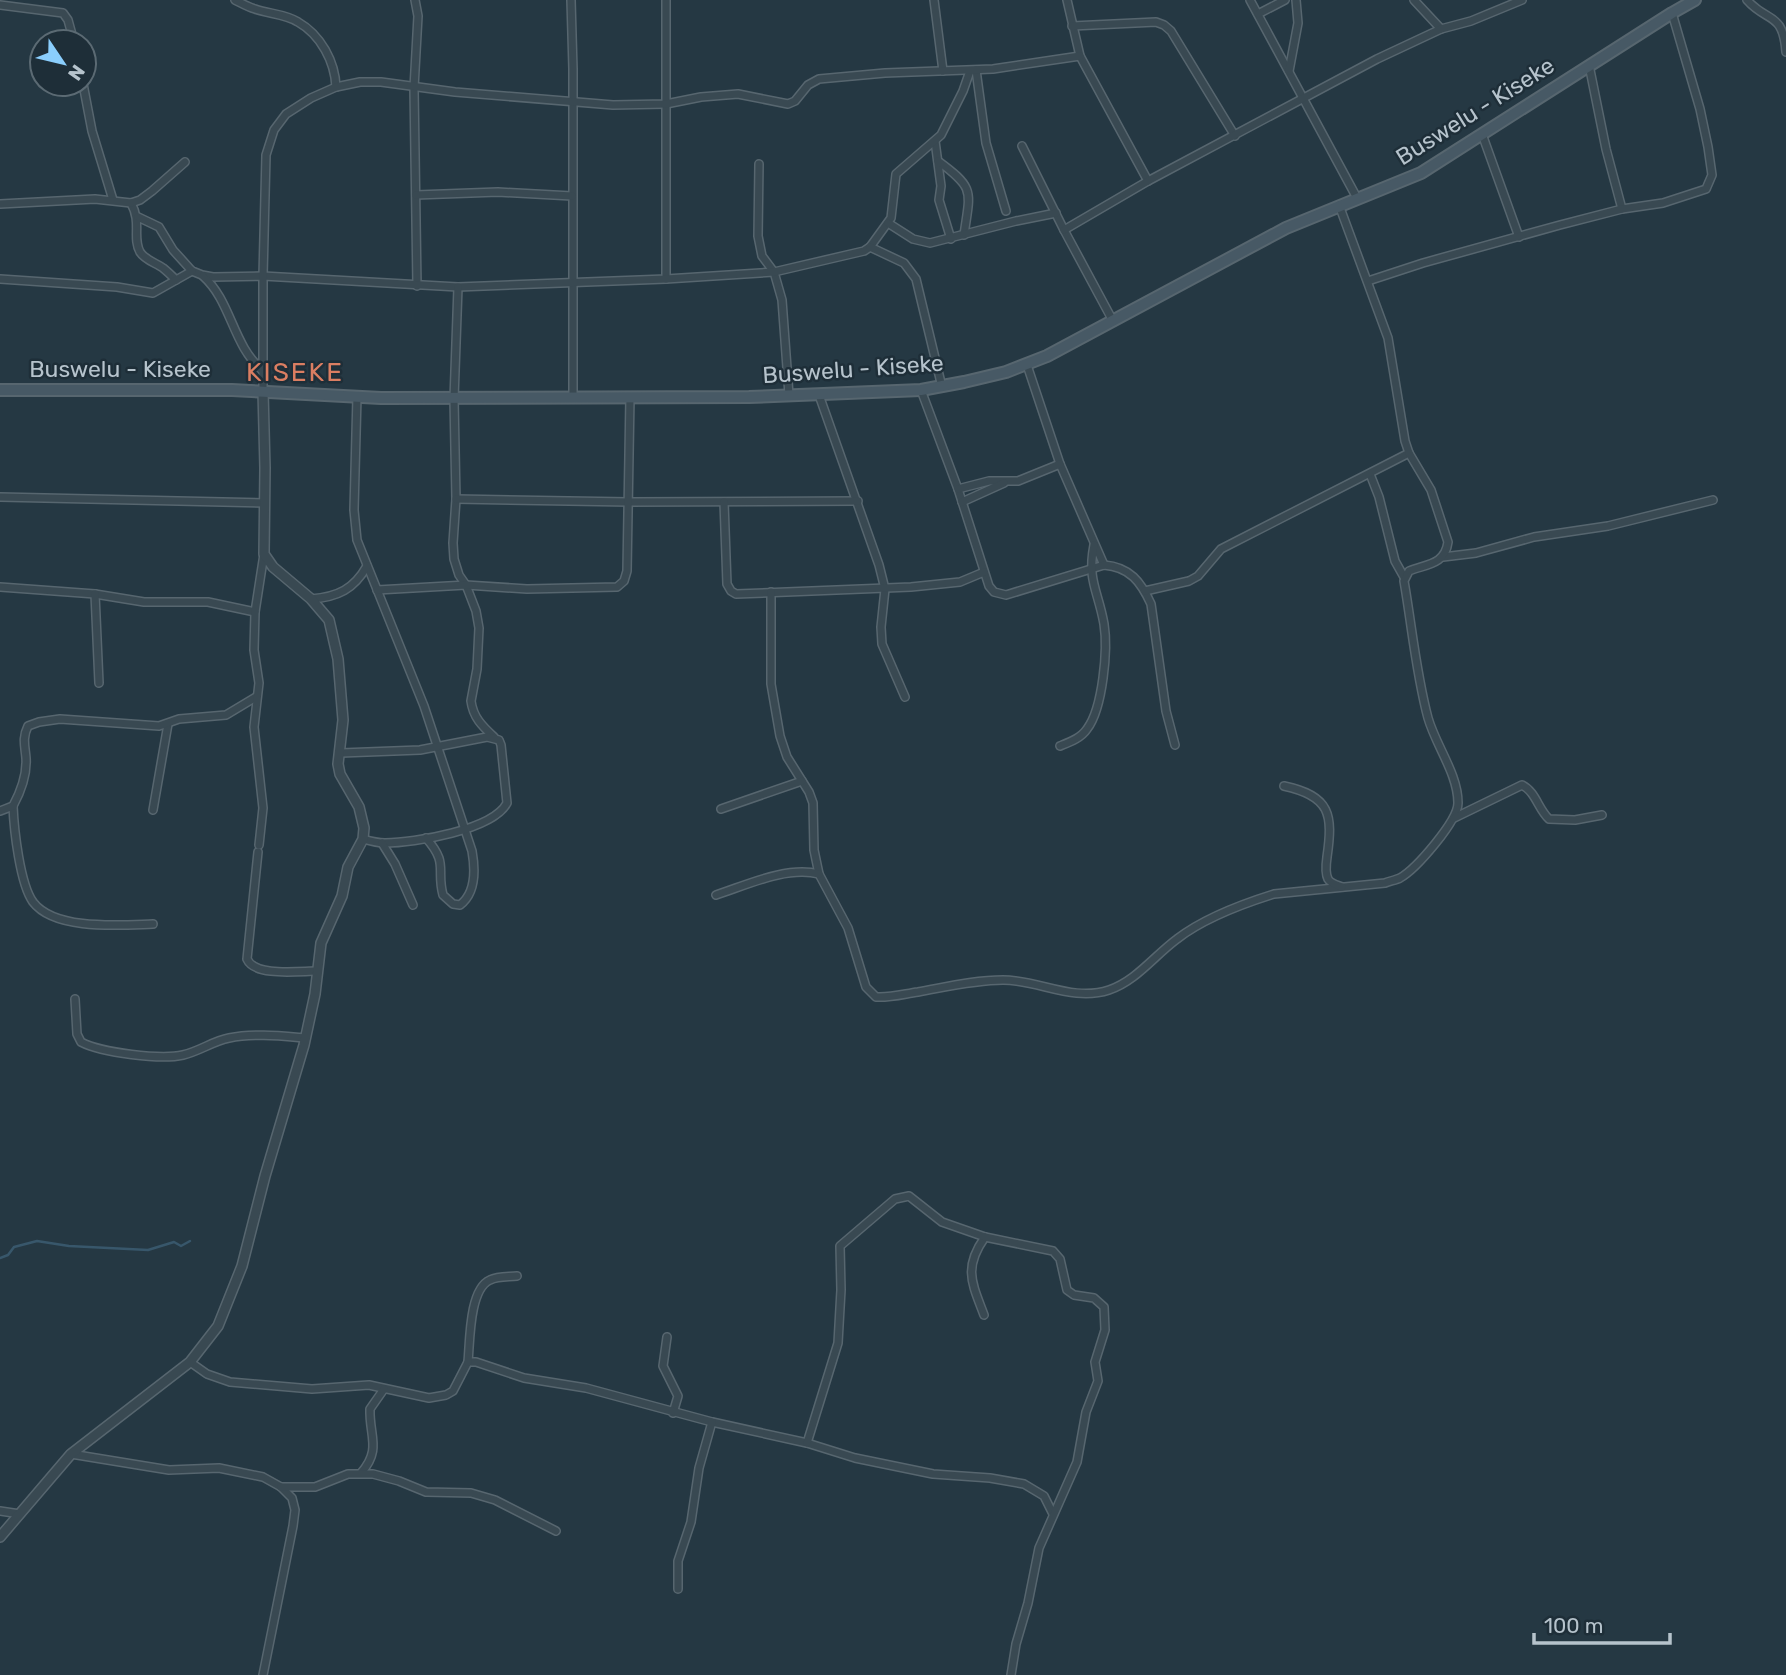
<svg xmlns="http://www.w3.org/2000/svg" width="1786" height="1675" viewBox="0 0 1786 1675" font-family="Rubik,sans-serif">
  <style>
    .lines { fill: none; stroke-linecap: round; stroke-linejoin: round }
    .stream { stroke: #38576b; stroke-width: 2.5 }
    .minor-casing { stroke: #57666f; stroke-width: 10 }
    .tertiary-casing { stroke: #57666f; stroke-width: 12 }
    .secondary-casing { stroke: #57666f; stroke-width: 14 }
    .minor { stroke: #394952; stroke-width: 7 }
    .tertiary { stroke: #394952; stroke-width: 9 }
    .secondary { stroke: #475965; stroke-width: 10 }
    .labels { text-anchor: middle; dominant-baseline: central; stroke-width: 5; stroke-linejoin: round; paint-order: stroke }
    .street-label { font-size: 23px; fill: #b6c3cc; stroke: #1e2e38 }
    .quarter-label { font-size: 26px; letter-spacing: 2px; fill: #db7e62; stroke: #1e2e38 }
  </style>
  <rect width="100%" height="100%" fill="#253843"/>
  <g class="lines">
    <path class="stream" d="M 0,1258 L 8,1255 L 14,1247 L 37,1241 L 69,1246 L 148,1250 L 174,1242 L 181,1246 L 190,1241"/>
    <g class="minor-casing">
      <g id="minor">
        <path d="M 235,0 C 241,3 248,7 255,9 C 269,14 286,14 298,22 C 321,35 335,62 336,87"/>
        <path d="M 415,0 L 418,16 L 414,88 L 417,286"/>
        <path d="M 571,0 L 573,69 L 573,397"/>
        <path d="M 666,0 L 666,279"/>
        <path d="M 934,0 L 943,71"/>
        <path d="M 1067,0 L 1080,56 L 1148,181"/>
        <path d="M 1250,0 L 1357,198"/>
        <path d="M 1414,0 L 1441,29"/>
        <path d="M 1747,0 C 1767,23 1783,11 1786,52"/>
        <path d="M 0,5 L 63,13 L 68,20 L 74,42"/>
        <path d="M 1258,14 L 1285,0"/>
        <path d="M 1072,26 L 1156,22 L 1164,25 L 1171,31 L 1235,136"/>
        <path d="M 1589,65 L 1606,149 L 1622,209"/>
        <path d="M 976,70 L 986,143 L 1006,211"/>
        <path d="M 1289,71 L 1298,23 L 1296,0"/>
        <path d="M 83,84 L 92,131 L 113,200"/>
        <path d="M 1482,134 L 1519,237"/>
        <path d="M 935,141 L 941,186 L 939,200 L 951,239"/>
        <path d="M 1022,146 L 1064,230 L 1113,321"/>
        <path d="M 938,161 C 976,189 970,191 964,235"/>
        <path d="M 759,164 L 758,236 L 762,256 L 774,272 L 782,300 L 789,395"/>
        <path d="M 416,195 L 498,192 L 572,196"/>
        <path d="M 131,203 C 142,223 132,237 140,252 C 145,260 156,263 163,268 C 168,272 172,276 176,280"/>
        <path d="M 0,204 L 95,199 L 131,203 L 140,200 L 152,191 L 185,162"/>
        <path d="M 138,217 L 159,227 L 173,250 L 192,271 L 202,275 L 213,277 L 263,276 L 458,287 L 666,279 L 774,272 L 864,251 L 870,247 L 891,218 L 896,174 L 941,135 L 963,91 L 970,71"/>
        <path d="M 888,223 L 913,239 L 930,243 L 1016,221 L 1056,213"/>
        <path d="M 1064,230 L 1148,181 L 1377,59 L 1441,29 L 1471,21 L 1522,0"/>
        <path d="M 870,247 L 904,263 L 916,279 L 942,387"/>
        <path d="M 203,276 C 232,302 232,345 263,371"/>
        <path d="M 0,279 L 117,287 L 153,293 L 192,271"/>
        <path d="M 1368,281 L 1423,263 L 1560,225 L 1622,209 L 1663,203 L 1706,189 L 1712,175 L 1708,147 L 1700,109 L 1672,13"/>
        <path d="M 458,287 L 454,399 L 456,499 L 453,543 L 454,559 L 459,575 L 466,585 L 476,611 L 479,628 L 477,669 L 471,701 C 473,717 482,726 494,737"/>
        <path d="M 1027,365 L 1060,464 L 1104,565"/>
        <path d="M 921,390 L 958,489 L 989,586 L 994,592 L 1006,595 L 1104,565 C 1130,567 1141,582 1151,604 L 1166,711 L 1175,745"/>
        <path d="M 263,391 L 263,276 L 266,155 L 274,130 L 286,114 L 311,98 L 336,87 L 360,82 L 381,82 L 455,92 L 613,105 L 666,104 L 701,97 L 738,94 L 788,104 L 795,101 L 808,85 L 819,79 L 885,73 L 993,69 L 1080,56"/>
        <path d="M 819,395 L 879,565 L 885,589 L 881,627 L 882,644 L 905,697"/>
        <path d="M 357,396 L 354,510 L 357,540 L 424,706 L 472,851 C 475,868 476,893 460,905 L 453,904 L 443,895 C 436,869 449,864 426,838"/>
        <path d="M 1370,474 L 1379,497 L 1395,561 L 1404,577"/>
        <path d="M 958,489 L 989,481 L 1018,481 L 1060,464"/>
        <path d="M 0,497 L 265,503"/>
        <path d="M 456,499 L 629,502 L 858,501"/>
        <path d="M 724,502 L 727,584 L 731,591 L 736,594 L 911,587 L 960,582 L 984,572"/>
        <path d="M 962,502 L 1004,483"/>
        <path d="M 1443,557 L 1476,553 L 1534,537 L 1608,526 L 1713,500"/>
        <path d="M 0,587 L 95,594 L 144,602 L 208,602 L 255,612"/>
        <path d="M 377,590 L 466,585 L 527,589 L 617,587 L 624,581 L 627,571 L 630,397"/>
        <path d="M 1145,591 L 1189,581 L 1198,576 L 1221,549 L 1409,453"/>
        <path d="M 771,592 L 771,684 L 780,736 L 787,757 L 809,792 L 813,803 L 814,850 L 819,874 L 848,928 L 866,987 L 876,997 C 890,998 904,994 918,992 C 946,987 975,980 1003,980 C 1039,980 1073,1002 1109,990 C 1136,981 1154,956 1177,939 C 1204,918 1242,904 1274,894 L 1385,883 C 1390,881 1396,880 1400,878 C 1416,869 1458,821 1458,803 C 1458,774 1436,746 1428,718 C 1416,673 1412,627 1404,581 L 1409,571 C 1426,564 1445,565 1448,542 L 1431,490 L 1409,453 L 1405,441 L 1388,338 L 1339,205"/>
        <path d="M 95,594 L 99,683"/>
        <path d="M 311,599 C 338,597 354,589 367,566"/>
        <path d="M 1060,746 C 1070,742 1081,738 1087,729 C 1103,708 1108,649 1104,624 C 1098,590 1087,581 1094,545"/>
        <path d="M 341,753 L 420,750 L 487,737 L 499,740 L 501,745 L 507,803 C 493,830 414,843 385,843 C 378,843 370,841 363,839"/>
        <path d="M 1284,786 C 1331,796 1333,815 1327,857 C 1326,864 1325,873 1328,879 C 1331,884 1337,885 1342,887"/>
        <path d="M 13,806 C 14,830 20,884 33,902 C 55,931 121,925 153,924"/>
        <path d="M 721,809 L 802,781"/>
        <path d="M 153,810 L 168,724"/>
        <path d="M 0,811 L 13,806 C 20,793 27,774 26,758 C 25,746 22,738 28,726 L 39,722 L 60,719 L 159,726 L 179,719 L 226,715 L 256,697"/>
        <path d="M 1454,818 L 1522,785 C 1536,792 1538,809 1549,819 L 1575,820 L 1602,815"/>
        <path d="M 382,843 L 395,864 L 413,905"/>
        <path d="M 259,845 L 263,808 L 254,727 L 259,683 L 254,650 L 255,612 L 264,554"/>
        <path d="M 258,852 L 247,959 C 255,977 299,971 317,971"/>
        <path d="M 716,895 C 747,885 786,866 819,874"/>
        <path d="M 75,999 L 77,1034 L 81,1042 C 102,1053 161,1060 183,1055 C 200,1051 213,1041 229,1038 C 254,1033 281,1036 306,1038"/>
        <path d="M 984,1315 C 972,1283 963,1268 985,1237"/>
        <path d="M 667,1337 L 663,1366 L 678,1396 L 673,1413"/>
        <path d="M 190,1362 L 207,1374 L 230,1382 L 312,1389 L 369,1385 L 429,1398 L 446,1395 L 453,1391 L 468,1362 L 476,1362 L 524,1378 L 586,1388 L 712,1422 L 807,1443 L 855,1458 L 933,1474 L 990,1478 L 1024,1484 L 1044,1496 L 1053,1514"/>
        <path d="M 468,1362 C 470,1342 469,1289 490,1280 C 498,1276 508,1277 517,1276"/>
        <path d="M 807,1443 L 838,1343 L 841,1290 L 840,1246 L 895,1199 L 909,1196 L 942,1222 L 985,1237 L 1053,1251 L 1060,1259 L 1067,1290 L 1074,1295 L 1094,1298 L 1104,1307 L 1105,1330 L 1095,1362 L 1098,1381 L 1086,1412 L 1077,1462 L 1039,1548 L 1028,1603 L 1016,1644 L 1011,1675"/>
        <path d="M 71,1454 L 169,1470 L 219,1468 L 263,1477 L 281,1487 L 292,1498 L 295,1510 L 293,1526 L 263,1675"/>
        <path d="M 361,1473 C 382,1449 369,1436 370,1409 L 384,1389"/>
        <path d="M 281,1487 L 315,1487 L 348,1474 L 373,1474 L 399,1481 L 426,1492 L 471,1493 L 495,1500 L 556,1531"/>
        <path d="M 0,1511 L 20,1514"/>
        <path d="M 678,1589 L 678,1561 L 691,1522 L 699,1468 L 712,1422"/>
      </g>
    </g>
    <g class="tertiary-casing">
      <path id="tertiary" d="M 0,1537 L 71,1454 L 190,1362 L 218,1326 L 242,1266 L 265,1176 L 304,1045 L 315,994 L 321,943 L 342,896 L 348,867 L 363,839 L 364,828 L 359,807 L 340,774 L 338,764 L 343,720 L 338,659 L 329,620 L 311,599 L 273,567 L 264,554 L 265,468 L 263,391"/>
    </g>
    <g class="secondary-casing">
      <path id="secondary" d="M 0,390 L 232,390 L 381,398 L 749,397 L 921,390 L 964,382 L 1006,372 L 1047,356 L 1286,228 L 1421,173 L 1672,13 L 1695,0"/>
    </g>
    <use href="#minor" class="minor"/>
    <use href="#tertiary" class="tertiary"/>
    <use href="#secondary" class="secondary"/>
  </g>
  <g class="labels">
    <g class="street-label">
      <text transform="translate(1475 111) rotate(-32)">Buswelu - Kiseke</text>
      <text x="120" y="369">Buswelu - Kiseke</text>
      <text transform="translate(853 369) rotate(-4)">Buswelu - Kiseke</text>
    </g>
    <g class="quarter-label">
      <text x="295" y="372">KISEKE</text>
    </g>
  </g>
  <g transform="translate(63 63) rotate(125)"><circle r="33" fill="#1e2e38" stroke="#5b6a73" stroke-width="2"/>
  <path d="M0-5L12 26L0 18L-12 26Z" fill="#8acefd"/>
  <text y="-10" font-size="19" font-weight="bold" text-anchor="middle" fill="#b6c3cc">N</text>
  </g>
  <path d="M1534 1633v10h136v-10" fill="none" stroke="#b6c3cc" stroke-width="3.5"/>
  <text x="1544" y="1633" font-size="21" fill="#b6c3cc" stroke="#1e2e38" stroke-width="5" paint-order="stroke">100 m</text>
</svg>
